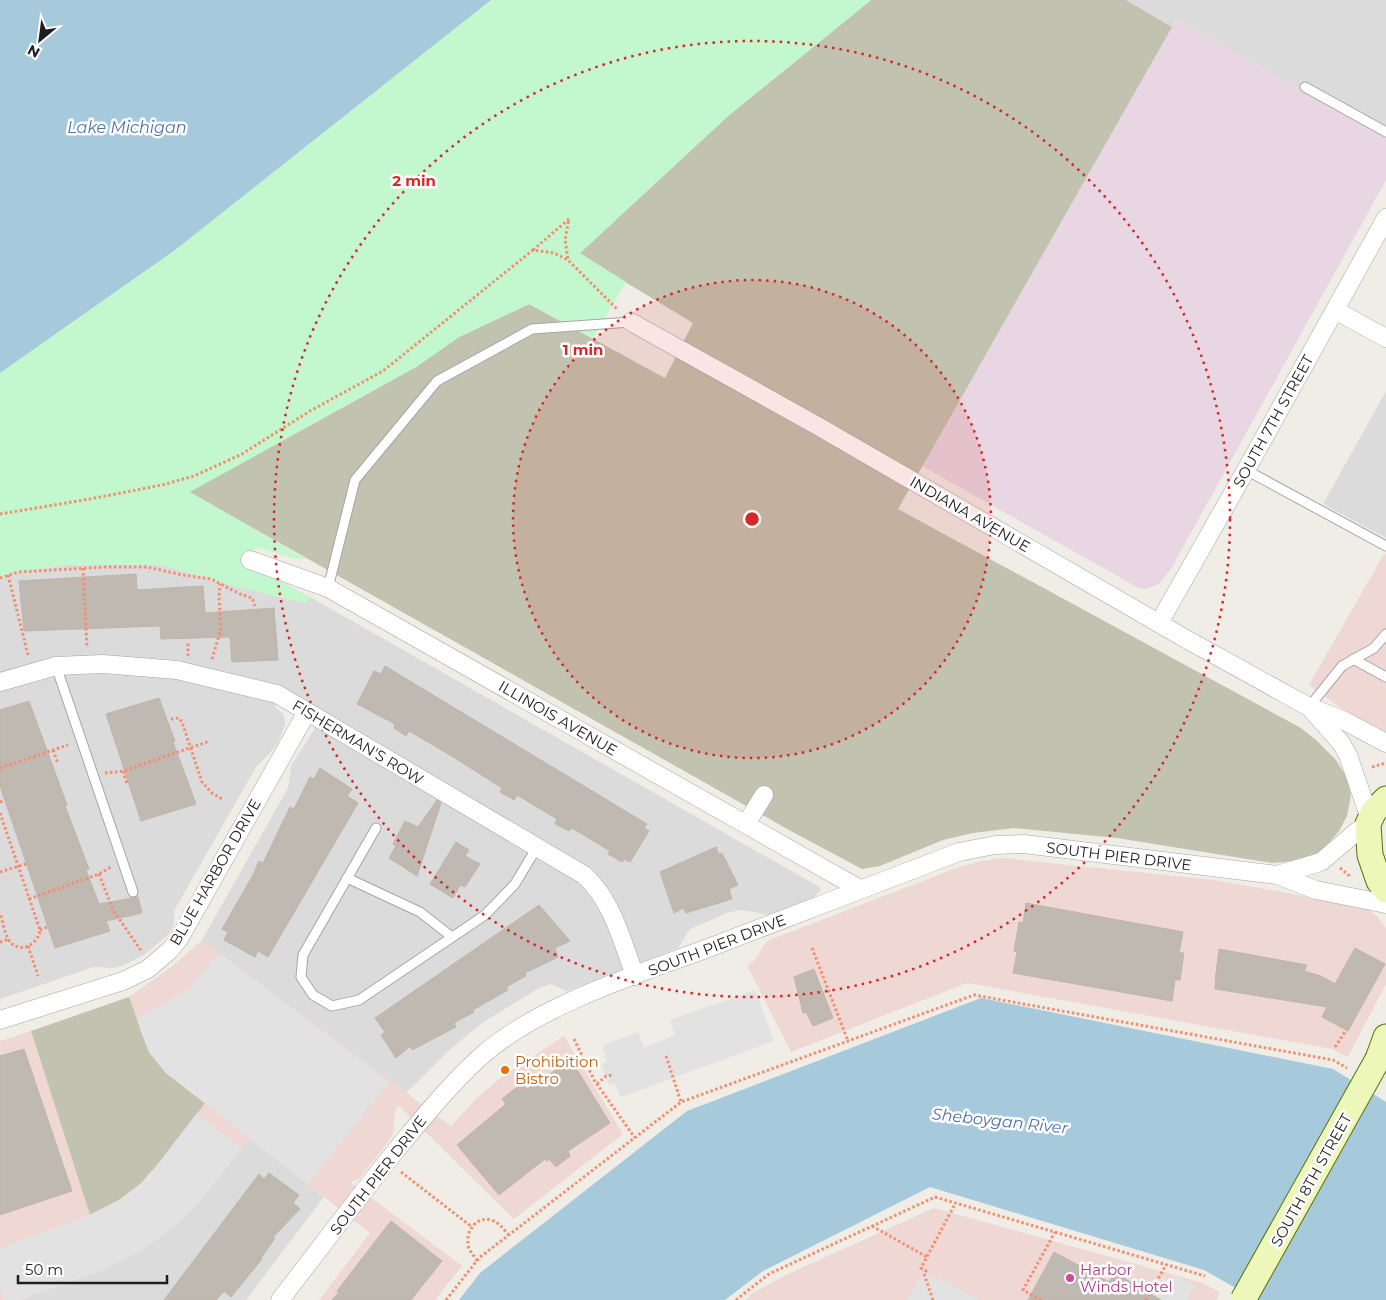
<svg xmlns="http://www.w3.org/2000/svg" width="1386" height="1300" viewBox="0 0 1386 1300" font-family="Montserrat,sans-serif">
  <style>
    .residential { fill: #dcdbdb }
    .commercial { fill: #efd8d4 }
    .industrial { fill: #e8d7e2 }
    .construction { fill: #c1c3b0 }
    .park { fill: #c3f7cd }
    .parking { fill: #e2e2e2 }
    .water { fill: #a6c9db }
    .building { fill: #bfb9b1; stroke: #c0b5a7 }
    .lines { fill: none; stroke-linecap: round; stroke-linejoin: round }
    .service-casing { stroke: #a5a5a5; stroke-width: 11 }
    .minor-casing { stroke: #a5a5a5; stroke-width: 19 }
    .secondary-casing { stroke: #5a7109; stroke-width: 27 }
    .path { stroke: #f58d70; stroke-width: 3; stroke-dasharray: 2.5 2.5; stroke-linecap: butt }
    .service { stroke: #fff; stroke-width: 9 }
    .minor { stroke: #fff; stroke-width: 18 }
    .secondary { stroke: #edf7ba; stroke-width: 25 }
    .secondary-bridge-casing { stroke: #5a7109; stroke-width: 27; stroke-linecap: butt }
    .secondary-bridge { stroke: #edf7ba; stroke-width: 25 }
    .ring { fill: none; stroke: #d62828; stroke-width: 2.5; stroke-dasharray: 2.5 5 }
    .food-dot { fill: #e8710a; stroke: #fff; stroke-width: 2 }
    .hotel-dot { fill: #d1479c; stroke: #fff; stroke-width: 2 }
    .labels { text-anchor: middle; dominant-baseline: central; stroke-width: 5; stroke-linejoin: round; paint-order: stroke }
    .street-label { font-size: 15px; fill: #1e1e1e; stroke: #fff }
    .food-label { font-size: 15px; fill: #c56008; stroke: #fff; text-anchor: start }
    .hotel-label { font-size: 15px; fill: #b23c85; stroke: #fff; text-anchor: start }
    .water-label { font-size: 16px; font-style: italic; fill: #4e71aa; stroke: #fff }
    .centre { fill: #d62828; stroke: #fff; stroke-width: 2.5 }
    .ring-label { font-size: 15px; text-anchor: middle; font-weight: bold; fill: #d62828; stroke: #fff; stroke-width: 5; stroke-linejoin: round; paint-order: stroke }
  </style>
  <rect width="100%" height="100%" fill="#efede5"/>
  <g class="residential">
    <path d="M 1126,0 L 1386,0 L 1386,128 L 1305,83 L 1301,90 L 1176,19 L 1172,27 Z"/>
    <path d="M 1386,391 L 1386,538 L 1323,504 Z"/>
    <path d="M 66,565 L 162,565 L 238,587 L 306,603 L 310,597 L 816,885 L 820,888 L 820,891 L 813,899 L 770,915 L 740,910 L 727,913 L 690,929 L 678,948 L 567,991 L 550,984 L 539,988 L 482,1023 L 448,1051 L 406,1093 L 389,1082 L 202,940 L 288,788 L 291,766 L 325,712 L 284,688 L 275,707 L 284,715 L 285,725 L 279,740 L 271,752 L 256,767 L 182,897 L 175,909 L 173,927 L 170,933 L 144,955 L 122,966 L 114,968 L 94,967 L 0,999 L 0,578 L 17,572 Z"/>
    <path d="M 249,1138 L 324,1197 L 246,1300 L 20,1300 L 104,1269 L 145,1248 L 176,1225 L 201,1200 Z"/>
  </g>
  <g class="commercial">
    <path d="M 1384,554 L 1386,555 L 1386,735 L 1355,718 L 1309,685 Z"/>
    <path d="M 1002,858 L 1214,880 L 1354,905 L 1368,910 L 1377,916 L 1386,928 L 1386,984 L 1348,1057 L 1332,1049 L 967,983 L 791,1052 L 747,965 L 754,961 L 767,941 L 959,867 L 982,861 Z"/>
    <path d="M 202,940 L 451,1126 L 477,1098 L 503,1076 L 564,1036 L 623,1134 L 514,1219 L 398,1105 L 395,1111 L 393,1133 L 391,1138 L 360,1178 L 350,1182 L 462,1266 L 435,1300 L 319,1300 L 370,1233 L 249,1138 L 201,1200 L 176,1225 L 145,1248 L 104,1269 L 20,1300 L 0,1300 L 0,1041 L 31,1031 L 90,1215 L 158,1164 L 204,1103 L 141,1032 L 129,997 L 170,968 Z"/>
    <path d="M 934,1208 L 1200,1282 L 1220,1292 L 1216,1300 L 745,1300 L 753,1293 L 788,1274 Z"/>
  </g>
  <path class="industrial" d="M 1176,19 L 1386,138 L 1386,180 L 1171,569 L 1159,584 L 1145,589 L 1137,587 L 922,466 Z"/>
  <g class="construction">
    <path d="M 871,0 L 1126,0 L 1172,27 L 898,509 L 1301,728 L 1316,740 L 1336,760 L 1346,776 L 1351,795 L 1347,816 L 1339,831 L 1327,845 L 1314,856 L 1297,861 L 1272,863 L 1117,838 L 1014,828 L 973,833 L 943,840 L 880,866 L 862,869 L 789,830 L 189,492 L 416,367 L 459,337 L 529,304 L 665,378 L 693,323 L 579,254 L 728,116 Z"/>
    <path d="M 129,997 L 149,1052 L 166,1073 L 205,1103 L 158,1164 L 140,1184 L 119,1200 L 90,1215 L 31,1031 Z"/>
  </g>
  <path class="park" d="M 491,0 L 871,0 L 728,116 L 580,253 L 626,282 L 593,338 L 529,304 L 459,337 L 416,367 L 190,492 L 306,559 L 297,559 L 256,547 L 249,568 L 276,579 L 310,597 L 306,603 L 238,587 L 162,565 L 66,565 L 17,572 L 0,578 L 0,373 L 175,250 Z"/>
  <g class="parking">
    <path d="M 219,953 L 389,1082 L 308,1184 L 166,1073 L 149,1052 L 141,1032 L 137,1019 L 191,987 Z"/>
    <path d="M 755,990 L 774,1041 L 621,1097 L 615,1084 L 609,1085 L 601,1064 L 607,1062 L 602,1046 L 638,1032 L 644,1047 L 675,1035 L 670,1020 Z"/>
    <path d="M 197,1113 L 241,1148 L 201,1200 L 176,1225 L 145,1248 L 104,1269 L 20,1300 L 4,1300 L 0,1286 L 0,1248 L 90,1215 L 119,1200 L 140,1184 L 158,1164 Z"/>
    <path d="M 923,1272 L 937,1281 L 939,1277 L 979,1300 L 907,1300 Z"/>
    <path d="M 1174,1274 L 1195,1286 L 1187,1300 L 1148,1300 L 1162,1275 L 1171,1281 Z"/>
  </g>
  <g class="water">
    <path d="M 0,0 L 491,0 L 175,250 L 0,373 Z"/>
    <path d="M 981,998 L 1333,1069 L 1386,1102 L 1386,1300 L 1257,1300 L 1204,1270 L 930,1187 L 763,1271 L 725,1300 L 459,1300 L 480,1273 L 687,1111 Z"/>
  </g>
  <g class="building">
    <path d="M 136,574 L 137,590 L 203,586 L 205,613 L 274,608 L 278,660 L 232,662 L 230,637 L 161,639 L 160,626 L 24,631 L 19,581 Z"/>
    <path d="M 385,666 L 647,824 L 644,828 L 649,831 L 630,862 L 624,859 L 622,862 L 608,854 L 610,851 L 572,828 L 569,831 L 555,824 L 557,819 L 517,795 L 514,800 L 500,792 L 502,788 L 450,755 L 409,731 L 406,736 L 394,728 L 395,724 L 357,704 L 374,671 L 381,674 Z"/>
    <path d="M 159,698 L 175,741 L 173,742 L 196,804 L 141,821 L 106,714 Z"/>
    <path d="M 29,701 L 67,805 L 65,806 L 89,869 L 86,870 L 99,904 L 138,897 L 142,913 L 106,921 L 110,931 L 55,948 L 0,786 L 0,710 Z"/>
    <path d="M 320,768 L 352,789 L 347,796 L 358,803 L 268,957 L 258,951 L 255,957 L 224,940 L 228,932 L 222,929 L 253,875 L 259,861 L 263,863 L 290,807 L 294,809 L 310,777 L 314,779 Z"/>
    <path d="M 437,800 L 441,803 L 417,876 L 389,858 L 396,846 L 393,844 L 405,821 L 418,827 Z"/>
    <path d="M 456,842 L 469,850 L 465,856 L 480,864 L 465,887 L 460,885 L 453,898 L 430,884 Z"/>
    <path d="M 716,847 L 718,854 L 722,853 L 738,885 L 729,889 L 732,899 L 686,913 L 683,908 L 674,913 L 660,872 Z"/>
    <path d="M 1026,903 L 1183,932 L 1179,953 L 1184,953 L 1180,980 L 1175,980 L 1172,1001 L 1013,973 L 1017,952 L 1014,951 L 1019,922 L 1023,923 Z"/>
    <path d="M 539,905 L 570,941 L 555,948 L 558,957 L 525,973 L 526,976 L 506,987 L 508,990 L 473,1010 L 474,1012 L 454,1023 L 456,1027 L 412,1050 L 410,1046 L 396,1058 L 381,1035 L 385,1032 L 375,1018 Z"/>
    <path d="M 1355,948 L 1385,964 L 1348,1031 L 1322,1017 L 1327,1007 L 1215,989 L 1216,981 L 1215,981 L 1219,949 L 1307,965 L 1304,971 L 1321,976 L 1335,984 Z"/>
    <path d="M 814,969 L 833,1018 L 813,1026 L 806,1012 L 803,1013 L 794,977 Z"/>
    <path d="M 24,1049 L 72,1191 L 0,1215 L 0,1056 Z"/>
    <path d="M 571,1060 L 610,1123 L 568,1151 L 570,1156 L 556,1167 L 549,1159 L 547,1161 L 545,1159 L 499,1195 L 457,1145 L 506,1104 L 502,1099 L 522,1083 L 527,1089 Z"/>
    <path d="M 269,1173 L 299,1195 L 293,1203 L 300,1209 L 273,1237 L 275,1238 L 261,1258 L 262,1259 L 231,1297 L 224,1291 L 216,1300 L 164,1300 L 259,1174 L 264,1179 Z"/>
    <path d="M 391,1221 L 442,1261 L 411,1300 L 332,1300 L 339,1292 L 337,1291 Z"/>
    <path d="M 1054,1252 L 1109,1282 L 1115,1273 L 1161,1300 L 1028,1300 Z"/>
  </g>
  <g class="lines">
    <g class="service-casing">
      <g id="service">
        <path d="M 1305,87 L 1386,132"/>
        <path d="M 1246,470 L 1386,546"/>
        <path d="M 328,588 L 355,480 L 437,381 L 532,329 L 631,322"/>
        <path d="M 1353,659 L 1386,677"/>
        <path d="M 56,666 L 133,892"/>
        <path d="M 1309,707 L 1342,666 L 1374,648 L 1386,634"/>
        <path d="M 376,828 L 303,955 L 301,977 L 313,995 L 332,1006 L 359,1000 L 485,915 L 515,884 L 537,847"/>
        <path d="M 347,878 L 420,912 L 452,937"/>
      </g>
    </g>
    <g class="minor-casing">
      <g id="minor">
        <path d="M 1335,310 L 1386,338"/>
        <path d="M 631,322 L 816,425 L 1186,639 L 1309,707 L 1343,720 L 1386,743"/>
        <path d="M 250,560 L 328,588 L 860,889"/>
        <path d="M 1159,623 L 1246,470 L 1386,218"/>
        <path d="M 0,682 L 56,666 L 103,664 L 177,670 L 277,694 L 584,875 C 612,900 622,941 635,976"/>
        <path d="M 1311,709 L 1341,743 L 1348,755 L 1370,819"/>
        <path d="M 746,824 L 764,795"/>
        <path d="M 1277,875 L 1321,862 L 1356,832 L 1368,824"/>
        <path d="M 0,1020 L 123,981 L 148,969 L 170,950 L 179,939 L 307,712"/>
        <path d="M 280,1300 C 322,1246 363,1190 407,1137 C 432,1107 457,1077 487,1051 C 547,1002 639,974 711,947 C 794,916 876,883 959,852 L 995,845 L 1024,844 L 1277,875 L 1316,890 L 1386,904"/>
      </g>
    </g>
    <g class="secondary-casing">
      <g id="secondary">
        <path d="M 1386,799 L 1374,811 L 1368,824 L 1370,855 L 1379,881 L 1386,890"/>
        <path d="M 1378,1059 L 1386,1037"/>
      </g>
    </g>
    <g class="path">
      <path d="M 533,250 L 569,219 L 565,240 L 568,259"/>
      <path d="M 0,514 L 90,499 L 162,485 L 194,476 L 242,454 L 310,411 L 383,371 L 533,250 L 554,253 L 568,260 L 618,310"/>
      <path d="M 83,568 L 87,648"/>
      <path d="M 8,575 L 28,655"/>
      <path d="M 0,578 L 18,572 L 106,567 L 147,567 L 183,575 L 211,579 L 240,594 L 252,598 L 255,606"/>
      <path d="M 188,656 L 188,641"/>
      <path d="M 212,659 L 221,629 L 219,597 L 220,584"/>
      <path d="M 171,719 L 179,718 L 182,722 L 202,782 L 212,793 L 224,800"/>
      <path d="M 53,750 L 58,764"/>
      <path d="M 1372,767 L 1386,763"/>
      <path d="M 0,768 L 68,745"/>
      <path d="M 123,771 L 127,784"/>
      <path d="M 105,773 L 123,771 L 210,741"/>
      <path d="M 0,802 L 4,801"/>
      <path d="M 0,813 L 40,930 C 39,943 22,954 11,943 C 5,937 3,922 0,913"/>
      <path d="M 1340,868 L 1351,877"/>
      <path d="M 0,872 L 26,864"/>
      <path d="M 99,874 L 113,910 L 142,952"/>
      <path d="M 29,899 L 99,874 L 111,867"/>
      <path d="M 40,930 L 47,927"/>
      <path d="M 0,942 L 9,939"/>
      <path d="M 28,946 L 38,976"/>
      <path d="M 812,948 L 848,1041"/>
      <path d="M 574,1039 L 594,1080 L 635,1138"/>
      <path d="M 1335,1047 L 1345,1032"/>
      <path d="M 666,1056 L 681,1102"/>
      <path d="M 597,1084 L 606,1076 L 614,1075"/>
      <path d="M 401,1172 L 472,1227"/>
      <path d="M 872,1226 L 927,1257"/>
      <path d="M 477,1261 C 474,1255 468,1250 468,1244 C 466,1230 477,1216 491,1220 C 499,1222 504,1230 509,1235"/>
      <path d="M 446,1300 L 479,1258 L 681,1102 L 974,995 L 1333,1060 L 1347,1068"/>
      <path d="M 736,1300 L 769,1274 L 935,1197 L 1205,1276"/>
      <path d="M 933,1300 L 924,1274 L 926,1271 L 921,1268 L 955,1204"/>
      <path d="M 1041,1300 L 1023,1290 L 1055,1232"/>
      <path d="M 1146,1300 L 1166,1265"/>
    </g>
    <use href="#service" class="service"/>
    <use href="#minor" class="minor"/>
    <use href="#secondary" class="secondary"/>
    <g class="secondary-bridge-casing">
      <path id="secondary-bridge" d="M 1243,1300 L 1378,1059"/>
    </g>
    <use href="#secondary-bridge" class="secondary-bridge"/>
  </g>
  <circle cx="752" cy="519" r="239" fill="#d62828" fill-opacity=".12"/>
  <g class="ring">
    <circle cx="752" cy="519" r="239"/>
    <circle cx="752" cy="519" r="478"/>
  </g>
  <circle class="food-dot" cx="505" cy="1070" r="5"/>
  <circle class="hotel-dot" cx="1070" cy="1278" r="5"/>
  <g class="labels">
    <g class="street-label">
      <text transform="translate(1273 421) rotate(-61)">SOUTH 7TH STREET</text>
      <text transform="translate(970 514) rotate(30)">INDIANA AVENUE</text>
      <text transform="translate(558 718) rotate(30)">ILLINOIS AVENUE</text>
      <text transform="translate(358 742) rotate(31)">FISHERMAN'S ROW</text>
      <text transform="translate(1119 856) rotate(7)">SOUTH PIER DRIVE</text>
      <text transform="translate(215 872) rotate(-60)">BLUE HARBOR DRIVE</text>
      <text transform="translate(717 945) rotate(-21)">SOUTH PIER DRIVE</text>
      <text transform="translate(378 1175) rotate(-52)">SOUTH PIER DRIVE</text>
      <text transform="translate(1311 1180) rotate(-61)">SOUTH 8TH STREET</text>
    </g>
    <g class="food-label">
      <text x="515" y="1061">Prohibition<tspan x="515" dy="17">Bistro</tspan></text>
    </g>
    <g class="hotel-label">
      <text x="1080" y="1269">Harbor<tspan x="1080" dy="17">Winds Hotel</tspan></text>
    </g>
    <g class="water-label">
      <text x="127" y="127">Lake Michigan</text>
      <text transform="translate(1000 1121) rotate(6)">Sheboygan River</text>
    </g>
  </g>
  <circle cx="752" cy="519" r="8" class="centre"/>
  <g class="ring-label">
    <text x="414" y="186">2 min</text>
    <text x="583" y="355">1 min</text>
  </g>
  <g transform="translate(40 40) rotate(209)" stroke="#ffffff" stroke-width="4" paint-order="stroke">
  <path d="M0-4L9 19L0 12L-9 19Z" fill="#1e1e1e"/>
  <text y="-8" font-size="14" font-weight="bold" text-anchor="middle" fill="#1e1e1e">N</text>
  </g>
  <path d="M18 1275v8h149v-8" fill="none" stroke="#1e1e1e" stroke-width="2.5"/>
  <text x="25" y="1275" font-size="15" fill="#1e1e1e" stroke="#ffffff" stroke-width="4" paint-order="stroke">50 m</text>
</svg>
